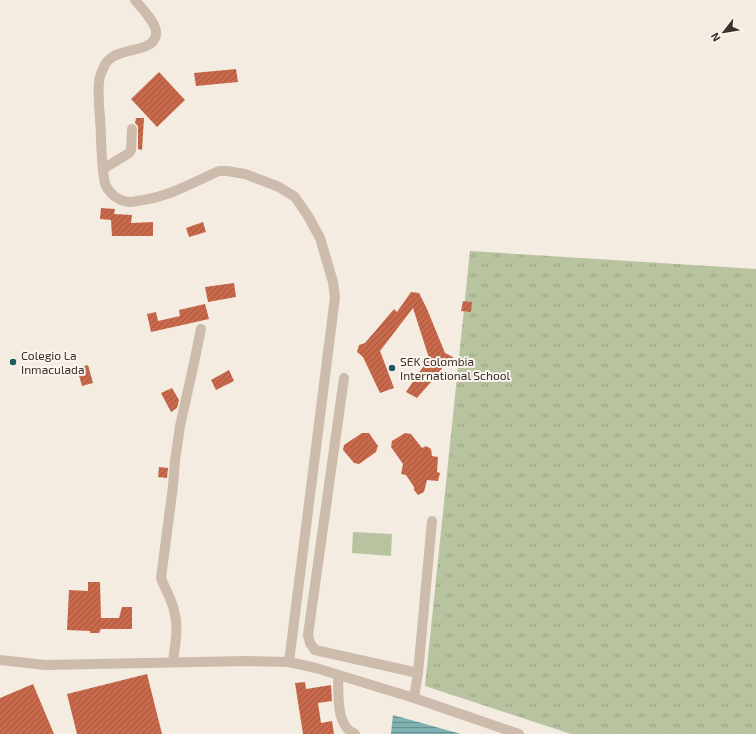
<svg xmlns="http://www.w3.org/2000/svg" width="756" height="734" viewBox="0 0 756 734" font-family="'Exo 2',sans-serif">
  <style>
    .grass { fill: url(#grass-tufts) }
    .green { fill: #b8c4a0 }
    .water { fill: url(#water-rules) }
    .building { fill: url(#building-hatch) }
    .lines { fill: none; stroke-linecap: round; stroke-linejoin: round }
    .minor { stroke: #cdbbac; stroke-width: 10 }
    .poi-dot { fill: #1f5a5e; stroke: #fbf5ee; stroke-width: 1.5 }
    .labels { text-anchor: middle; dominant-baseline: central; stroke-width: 4; stroke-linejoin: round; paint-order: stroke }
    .poi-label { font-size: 12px; fill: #3b302b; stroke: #fbf5ee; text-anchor: start }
  </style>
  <defs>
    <pattern id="grass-tufts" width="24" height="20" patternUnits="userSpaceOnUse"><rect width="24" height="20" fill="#b8c4a0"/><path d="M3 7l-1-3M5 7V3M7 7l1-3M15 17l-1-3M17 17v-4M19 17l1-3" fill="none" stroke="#97a083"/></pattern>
    <pattern id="water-rules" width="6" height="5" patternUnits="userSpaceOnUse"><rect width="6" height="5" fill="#7fb0b2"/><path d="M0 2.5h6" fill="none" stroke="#699091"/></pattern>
    <pattern id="building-hatch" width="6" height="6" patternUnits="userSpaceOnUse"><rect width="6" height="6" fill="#c8694b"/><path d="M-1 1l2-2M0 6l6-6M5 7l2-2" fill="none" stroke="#a4573f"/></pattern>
  </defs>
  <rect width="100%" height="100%" fill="#f4ebe1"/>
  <path class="grass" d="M 470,251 L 756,269 L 756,734 L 571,734 L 425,686 Z"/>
  <path class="green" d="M 353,532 L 392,534 L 391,556 L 352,553 Z"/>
  <path class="water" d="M 393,715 L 461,734 L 391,734 Z"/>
  <g class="building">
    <path d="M 236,69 L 238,82 L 196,86 L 194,73 Z"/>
    <path d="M 159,72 L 185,100 L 157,127 L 131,99 Z"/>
    <path d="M 136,118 L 144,118 L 142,150 L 138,149 L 138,126 L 135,123 Z"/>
    <path d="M 101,208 L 115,209 L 114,214 L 132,215 L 131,223 L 153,222 L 153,236 L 112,236 L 111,220 L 100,219 Z"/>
    <path d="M 203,222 L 206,232 L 189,237 L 186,228 Z"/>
    <path d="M 234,283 L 236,297 L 208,302 L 205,287 Z"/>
    <path d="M 411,292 L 419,293 L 427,309 L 445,353 L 453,357 L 452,364 L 443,367 L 438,374 L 417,398 L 406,392 L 429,358 L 413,308 L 380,351 L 394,388 L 380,393 L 363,357 L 357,352 L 359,345 L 365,343 L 394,309 L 397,312 Z"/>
    <path d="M 463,301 L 472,302 L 471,312 L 461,311 Z"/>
    <path d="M 205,304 L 209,319 L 151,332 L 147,314 L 156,312 L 158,321 L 180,316 L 179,310 Z"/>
    <path d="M 88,365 L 93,383 L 82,386 L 77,368 Z"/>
    <path d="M 229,370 L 234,381 L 216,390 L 211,380 Z"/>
    <path d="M 172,388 L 179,400 L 177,408 L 171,412 L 161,393 Z"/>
    <path d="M 362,433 L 369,433 L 378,446 L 376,452 L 359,464 L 354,463 L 343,450 L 344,445 Z"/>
    <path d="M 405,433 L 411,434 L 422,448 L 426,446 L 431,449 L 432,456 L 438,457 L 437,472 L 440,473 L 438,481 L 427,480 L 424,492 L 418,495 L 414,490 L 414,487 L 406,475 L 401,474 L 403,464 L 391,447 L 392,441 Z"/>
    <path d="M 159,467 L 168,468 L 167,478 L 158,477 Z"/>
    <path d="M 88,582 L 100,582 L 101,618 L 119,618 L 122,607 L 132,607 L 132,629 L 101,629 L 99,633 L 90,633 L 90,631 L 67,630 L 69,590 L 88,591 Z"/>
    <path d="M 147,674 L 162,734 L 77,734 L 67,694 Z"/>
    <path d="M 305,682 L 306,689 L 331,685 L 332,701 L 318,703 L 321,723 L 332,721 L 334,734 L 303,734 L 295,683 Z"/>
    <path d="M 33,684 L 54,734 L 0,734 L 0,698 Z"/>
  </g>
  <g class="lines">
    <g class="minor">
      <path d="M 135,0 C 142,9 158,24 156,35 C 152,56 111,44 103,69 C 101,73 99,79 99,83 C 98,90 99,98 99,105 C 100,117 101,129 101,141 C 102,152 102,177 106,186 C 111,195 120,202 131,202 C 134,202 139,200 143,200 C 170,196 194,182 219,171 L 227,171 L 245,174 L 279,187 L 295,197 L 308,216 L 320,238 L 333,282 L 335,297 L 289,662"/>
      <path d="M 103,169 L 129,153 L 131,150 L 132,129"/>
      <path d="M 344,378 L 308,635 L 310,643 L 315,650 L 418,673"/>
      <path d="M 0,660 L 45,665 L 247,661 L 289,662 L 316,668 L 414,698 L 519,734"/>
      <path d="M 173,662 C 175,645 179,627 174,610 C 171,598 165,589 161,578 L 173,486 L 175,461 L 180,426 L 194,363 L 201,329"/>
      <path d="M 338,675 C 339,693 335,726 355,734"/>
      <path d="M 414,698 L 418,673 L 432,521"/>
    </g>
  </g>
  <g class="poi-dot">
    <circle cx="13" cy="362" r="4"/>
    <circle cx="392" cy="368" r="4"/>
  </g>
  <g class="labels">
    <g class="poi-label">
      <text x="21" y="355">Colegio La<tspan x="21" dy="14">Inmaculada</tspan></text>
      <text x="400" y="361">SEK Colombia<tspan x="400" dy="14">International School</tspan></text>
    </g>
  </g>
  <g transform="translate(724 32) rotate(239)" stroke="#fbf5ee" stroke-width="3" paint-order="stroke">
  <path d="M0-3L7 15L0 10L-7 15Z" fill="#3b302b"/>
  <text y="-6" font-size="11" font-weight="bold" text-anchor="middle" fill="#3b302b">N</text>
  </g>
</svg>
